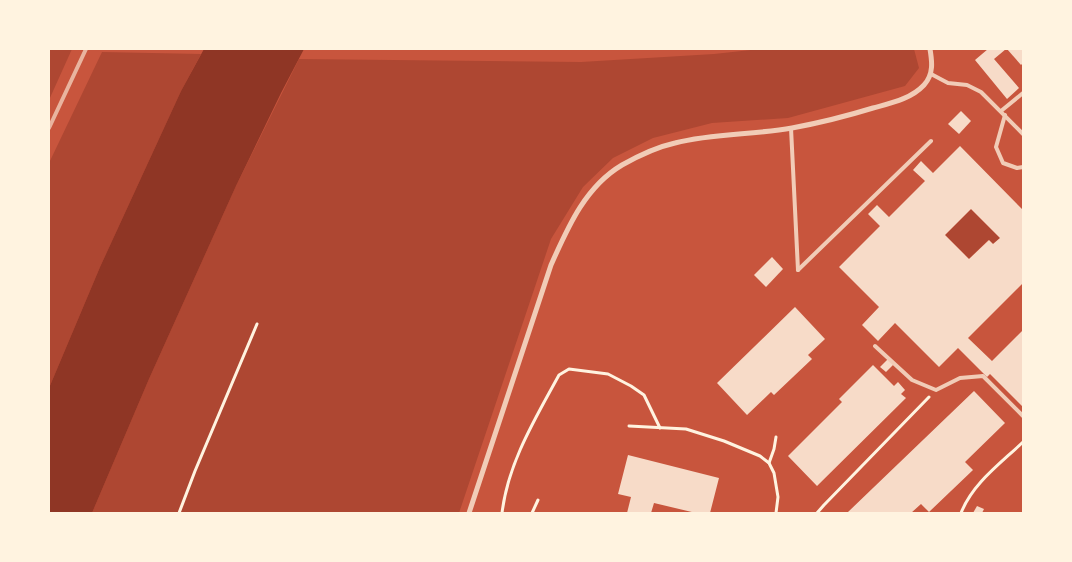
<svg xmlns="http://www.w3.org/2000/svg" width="1072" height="562" viewBox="0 0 1072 562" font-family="Arial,sans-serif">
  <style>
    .green { fill: #ae4732 }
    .water { fill: #8f3625 }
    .building { fill: #f7dbc8; fill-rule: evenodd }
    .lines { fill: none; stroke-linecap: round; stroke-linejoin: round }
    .path { stroke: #fff3e0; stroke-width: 3 }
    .service { stroke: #f1ccb7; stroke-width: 4 }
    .minor { stroke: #f1ccb7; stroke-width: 5 }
    .rail { stroke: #e9b49f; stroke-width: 4 }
  </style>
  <rect width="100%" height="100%" fill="#c8553d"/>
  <g class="green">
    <path d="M 49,49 L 72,49 L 49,100 Z"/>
    <path d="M 760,49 L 914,49 L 919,68 L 905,86 L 788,118 L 712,123 L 653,138 L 613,158 L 583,187 L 551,239 L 459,513 L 92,513 L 149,379 L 236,186 L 299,59 L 581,62 L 714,54 Z"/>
    <path d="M 102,52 L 201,54 L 181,91 L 100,267 L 49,388 L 49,163 Z"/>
    <path d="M 971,209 L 1000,238 L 993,244 L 988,240 L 969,259 L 945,235 Z"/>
  </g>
  <path class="water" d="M 204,49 L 304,49 L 281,93 L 236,186 L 149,379 L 92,513 L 49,513 L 49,388 L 100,267 L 181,91 Z"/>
  <g class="building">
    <path d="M 988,49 L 1006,49 L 994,59 L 1019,88 L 1007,99 L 975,60 Z"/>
    <path d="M 1007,49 L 1023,49 L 1023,63 L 1021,65 Z"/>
    <path d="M 961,111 L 971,121 L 959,134 L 948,124 Z"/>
    <path d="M 960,146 L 1023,210 L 1023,283 L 968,338 L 992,361 L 1023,330 L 1023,407 L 990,374 L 987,377 L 958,348 L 939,367 L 895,323 L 878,341 L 862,325 L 879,307 L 839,267 L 880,226 L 868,214 L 877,205 L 889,217 L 925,181 L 913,170 L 921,161 L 933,173 ZM 971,209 L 1000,238 L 993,244 L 989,240 L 969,259 L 945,235 Z"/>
    <path d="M 772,257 L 783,269 L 766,287 L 754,275 Z"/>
    <path d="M 795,307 L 825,339 L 808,355 L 812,359 L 774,395 L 771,392 L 747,415 L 717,383 Z"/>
    <path d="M 888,359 L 894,364 L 886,372 L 880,367 Z"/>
    <path d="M 873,365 L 894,386 L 898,382 L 905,390 L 901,394 L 906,398 L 817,486 L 788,456 L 842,402 L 839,399 Z"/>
    <path d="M 974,391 L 1005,423 L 965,462 L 973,470 L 929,512 L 921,504 L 911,513 L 848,513 L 848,512 Z"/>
    <path d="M 628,455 L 719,478 L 710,513 L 696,513 L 654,503 L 651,513 L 627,513 L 631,497 L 618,494 Z"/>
    <path d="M 977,506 L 984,509 L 982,513 L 973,513 Z"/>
  </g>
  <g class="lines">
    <g class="path">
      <path d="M 629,426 L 686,429 L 724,441 L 760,456 L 769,463 L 774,473 L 778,497 L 776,513"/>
      <path d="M 769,463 L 774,449 L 776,437"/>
      <path d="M 179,513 L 195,471 L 257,324"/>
      <path d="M 502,513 C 508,463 535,419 559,375 L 569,369 L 608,374 L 631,386 L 644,395 L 660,428"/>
      <path d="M 532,513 L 538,500"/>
      <path d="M 817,513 L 824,505 L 929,397"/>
      <path d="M 961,513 C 973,483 1000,464 1023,442"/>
    </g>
    <g class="service">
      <path d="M 931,74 L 948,83 L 967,85 L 981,92 L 1023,134"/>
      <path d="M 1001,111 L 1023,93"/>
      <path d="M 1005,115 L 996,147 L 1003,163 L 1017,168 L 1023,167"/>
      <path d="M 791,128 L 798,270"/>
      <path d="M 798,270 L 931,141"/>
      <path d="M 875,346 L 912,380 L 936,390 L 960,378 L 983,376 L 1023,416"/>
    </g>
    <path class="minor" d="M 469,513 L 551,265 C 568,227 585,187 622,165 C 638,156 657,147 675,143 C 713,133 753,135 792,128 C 819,123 847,116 873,108 C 891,103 911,99 924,85 C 934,74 932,61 930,49"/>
    <path class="rail" d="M 49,128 L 86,49"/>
  </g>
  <rect width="1072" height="562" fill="none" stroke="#fff3e0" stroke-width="100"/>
</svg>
